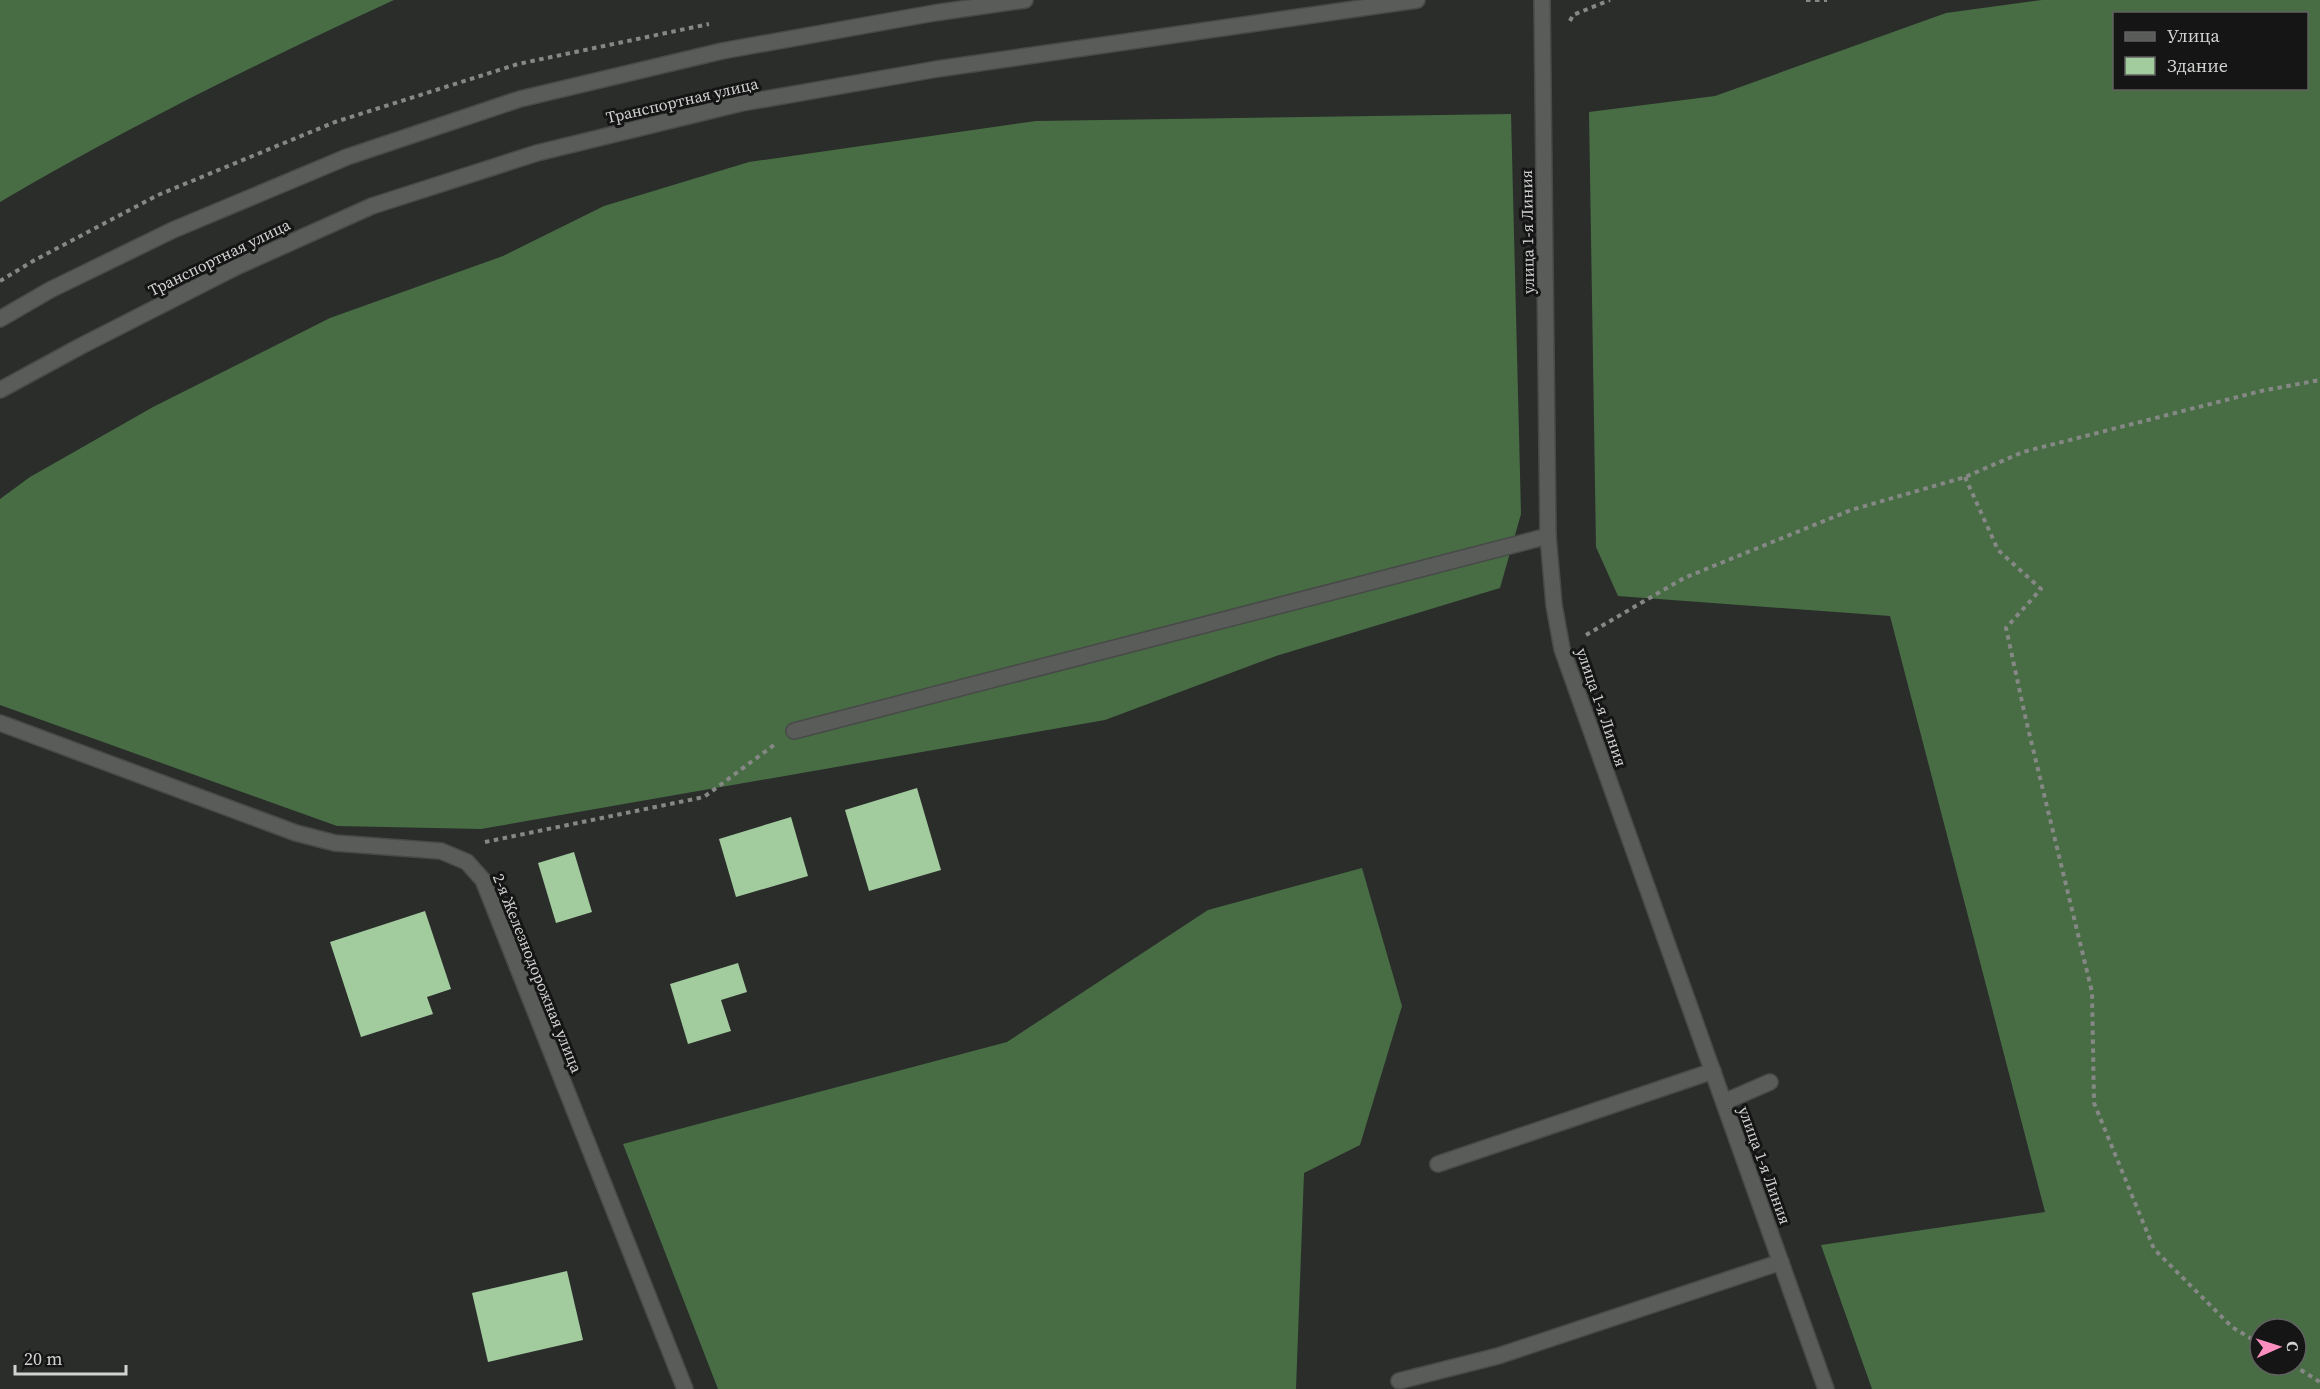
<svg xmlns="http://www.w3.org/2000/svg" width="2320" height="1389" viewBox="0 0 2320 1389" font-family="'Source Serif 4',serif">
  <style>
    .forest { fill: #486d45; fill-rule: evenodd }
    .building { fill: #a2cb9e }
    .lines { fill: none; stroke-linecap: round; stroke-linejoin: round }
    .lane-casing { stroke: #484a48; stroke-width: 18 }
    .street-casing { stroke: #484a48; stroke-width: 18 }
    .secondary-casing { stroke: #484a48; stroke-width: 18 }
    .path { stroke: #858885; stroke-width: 4; stroke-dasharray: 4.5 4.5; stroke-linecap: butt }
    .lane { stroke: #595c58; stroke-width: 15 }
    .street { stroke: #595c58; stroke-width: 15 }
    .secondary { stroke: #595c58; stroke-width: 15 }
    .labels { text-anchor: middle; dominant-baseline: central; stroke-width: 6; stroke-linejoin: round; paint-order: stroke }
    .street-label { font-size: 16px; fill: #d1d3d1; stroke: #141514 }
  </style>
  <rect width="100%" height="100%" fill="#2a2d2a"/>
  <g class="forest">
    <path d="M 0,0 L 394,0 C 260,62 127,127 0,202 Z"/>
    <path d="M 2042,0 L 2320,0 L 2320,1389 L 1872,1389 L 1821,1245 L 2045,1212 L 1890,616 L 1618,596 L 1596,547 L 1589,112 L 1715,96 L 1946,13 ZM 2114,14 L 2306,14 L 2306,88 L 2114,88 ZM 2260,1329 L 2296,1329 L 2296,1365 L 2260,1365 Z"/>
    <path d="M 1511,114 L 1521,514 L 1500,588 L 1276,656 L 1105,720 L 481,829 L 337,826 L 0,705 L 0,499 L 30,477 L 153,407 L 330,318 L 503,256 L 604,206 L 749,162 L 1036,121 Z"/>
    <path d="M 1362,868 L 1402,1006 L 1360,1145 L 1304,1173 L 1296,1389 L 718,1389 L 623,1144 L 1007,1042 L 1208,910 Z"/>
  </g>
  <g class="building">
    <path d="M 917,788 L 941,870 L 869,891 L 845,810 Z"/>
    <path d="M 791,817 L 808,876 L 736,897 L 719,839 Z"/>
    <path d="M 574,852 L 592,912 L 556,923 L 538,863 Z"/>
    <path d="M 425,911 L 451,989 L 427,997 L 433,1014 L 361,1037 L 330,942 Z"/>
    <path d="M 738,963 L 747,992 L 721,1000 L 731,1031 L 688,1044 L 670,984 Z"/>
    <path d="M 567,1271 L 583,1340 L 488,1362 L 472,1293 Z"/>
  </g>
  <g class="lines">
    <g class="lane-casing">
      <g id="lane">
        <path d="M 794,731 L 1548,536"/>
        <path d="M 1724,1102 L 1770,1082"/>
        <path d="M 1438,1164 L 1713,1071"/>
        <path d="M 1399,1381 L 1498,1356 L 1781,1262"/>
      </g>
    </g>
    <g class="street-casing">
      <g id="street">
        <path d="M 1542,0 L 1548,536 L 1554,605 L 1562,649 L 1826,1389"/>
        <path d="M 0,723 L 296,833 L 335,843 L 441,851 L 467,862 L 483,880 L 685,1389"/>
      </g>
    </g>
    <g class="secondary-casing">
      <g id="secondary">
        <path d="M 0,319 L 50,290 L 173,230 L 347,157 L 520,99 L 722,51 L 934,13 L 1025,0"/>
        <path d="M 0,390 L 81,346 L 236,267 L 372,206 L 537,153 L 742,103 L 937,69 L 1417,0"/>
      </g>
    </g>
    <g class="path">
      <path d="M 1806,0 L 1827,0"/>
      <path d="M 1570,21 L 1573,15 L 1610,0"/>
      <path d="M 0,281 L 33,261 L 158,195 L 335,122 L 518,64 L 709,24"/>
      <path d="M 1965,477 L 1998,550 L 2041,589 L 2006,628 L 2026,720 L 2092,992 L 2094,1103 L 2154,1249 L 2232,1327 L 2260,1344"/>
      <path d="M 1586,635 L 1684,578 L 1851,510 L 1965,477 L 2023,452 L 2261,391 L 2320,380"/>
      <path d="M 485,842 L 704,797 L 774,745"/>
      <path d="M 2293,1365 L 2320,1382"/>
    </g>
    <use href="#lane" class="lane"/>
    <use href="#street" class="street"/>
    <use href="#secondary" class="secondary"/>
  </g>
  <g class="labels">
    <g class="street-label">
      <text transform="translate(682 100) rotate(-13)">Транспортная улица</text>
      <text transform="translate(1527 232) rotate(-91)">улица 1-я Линия</text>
      <text transform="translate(219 257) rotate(-26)">Транспортная улица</text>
      <text transform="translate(1602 707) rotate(71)">улица 1-я Линия</text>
      <text transform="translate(538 973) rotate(68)">2-я Железнодорожная улица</text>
      <text transform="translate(1765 1165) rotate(70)">улица 1-я Линия</text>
    </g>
  </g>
  <rect x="2113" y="12" width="195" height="78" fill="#141514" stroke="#606160" stroke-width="1.5"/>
  <rect x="2125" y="32" width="30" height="9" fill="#595c58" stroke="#606160" stroke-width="1.5"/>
  <text x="2167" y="42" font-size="18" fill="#d1d3d1">Улица</text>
  <rect x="2125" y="57" width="30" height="18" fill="#a2cb9e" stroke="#606160" stroke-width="1.5"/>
  <text x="2167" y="72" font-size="18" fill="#d1d3d1">Здание</text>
  <g transform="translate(2278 1347) rotate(87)"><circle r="28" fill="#141514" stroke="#606160" stroke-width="1.5"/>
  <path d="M0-4.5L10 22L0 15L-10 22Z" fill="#fd8ec0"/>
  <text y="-9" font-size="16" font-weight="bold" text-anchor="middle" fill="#d1d3d1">С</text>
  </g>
  <path d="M15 1365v9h111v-9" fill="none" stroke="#d1d3d1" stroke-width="3"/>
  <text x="24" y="1365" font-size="18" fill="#d1d3d1" stroke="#141514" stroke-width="4.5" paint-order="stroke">20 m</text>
</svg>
